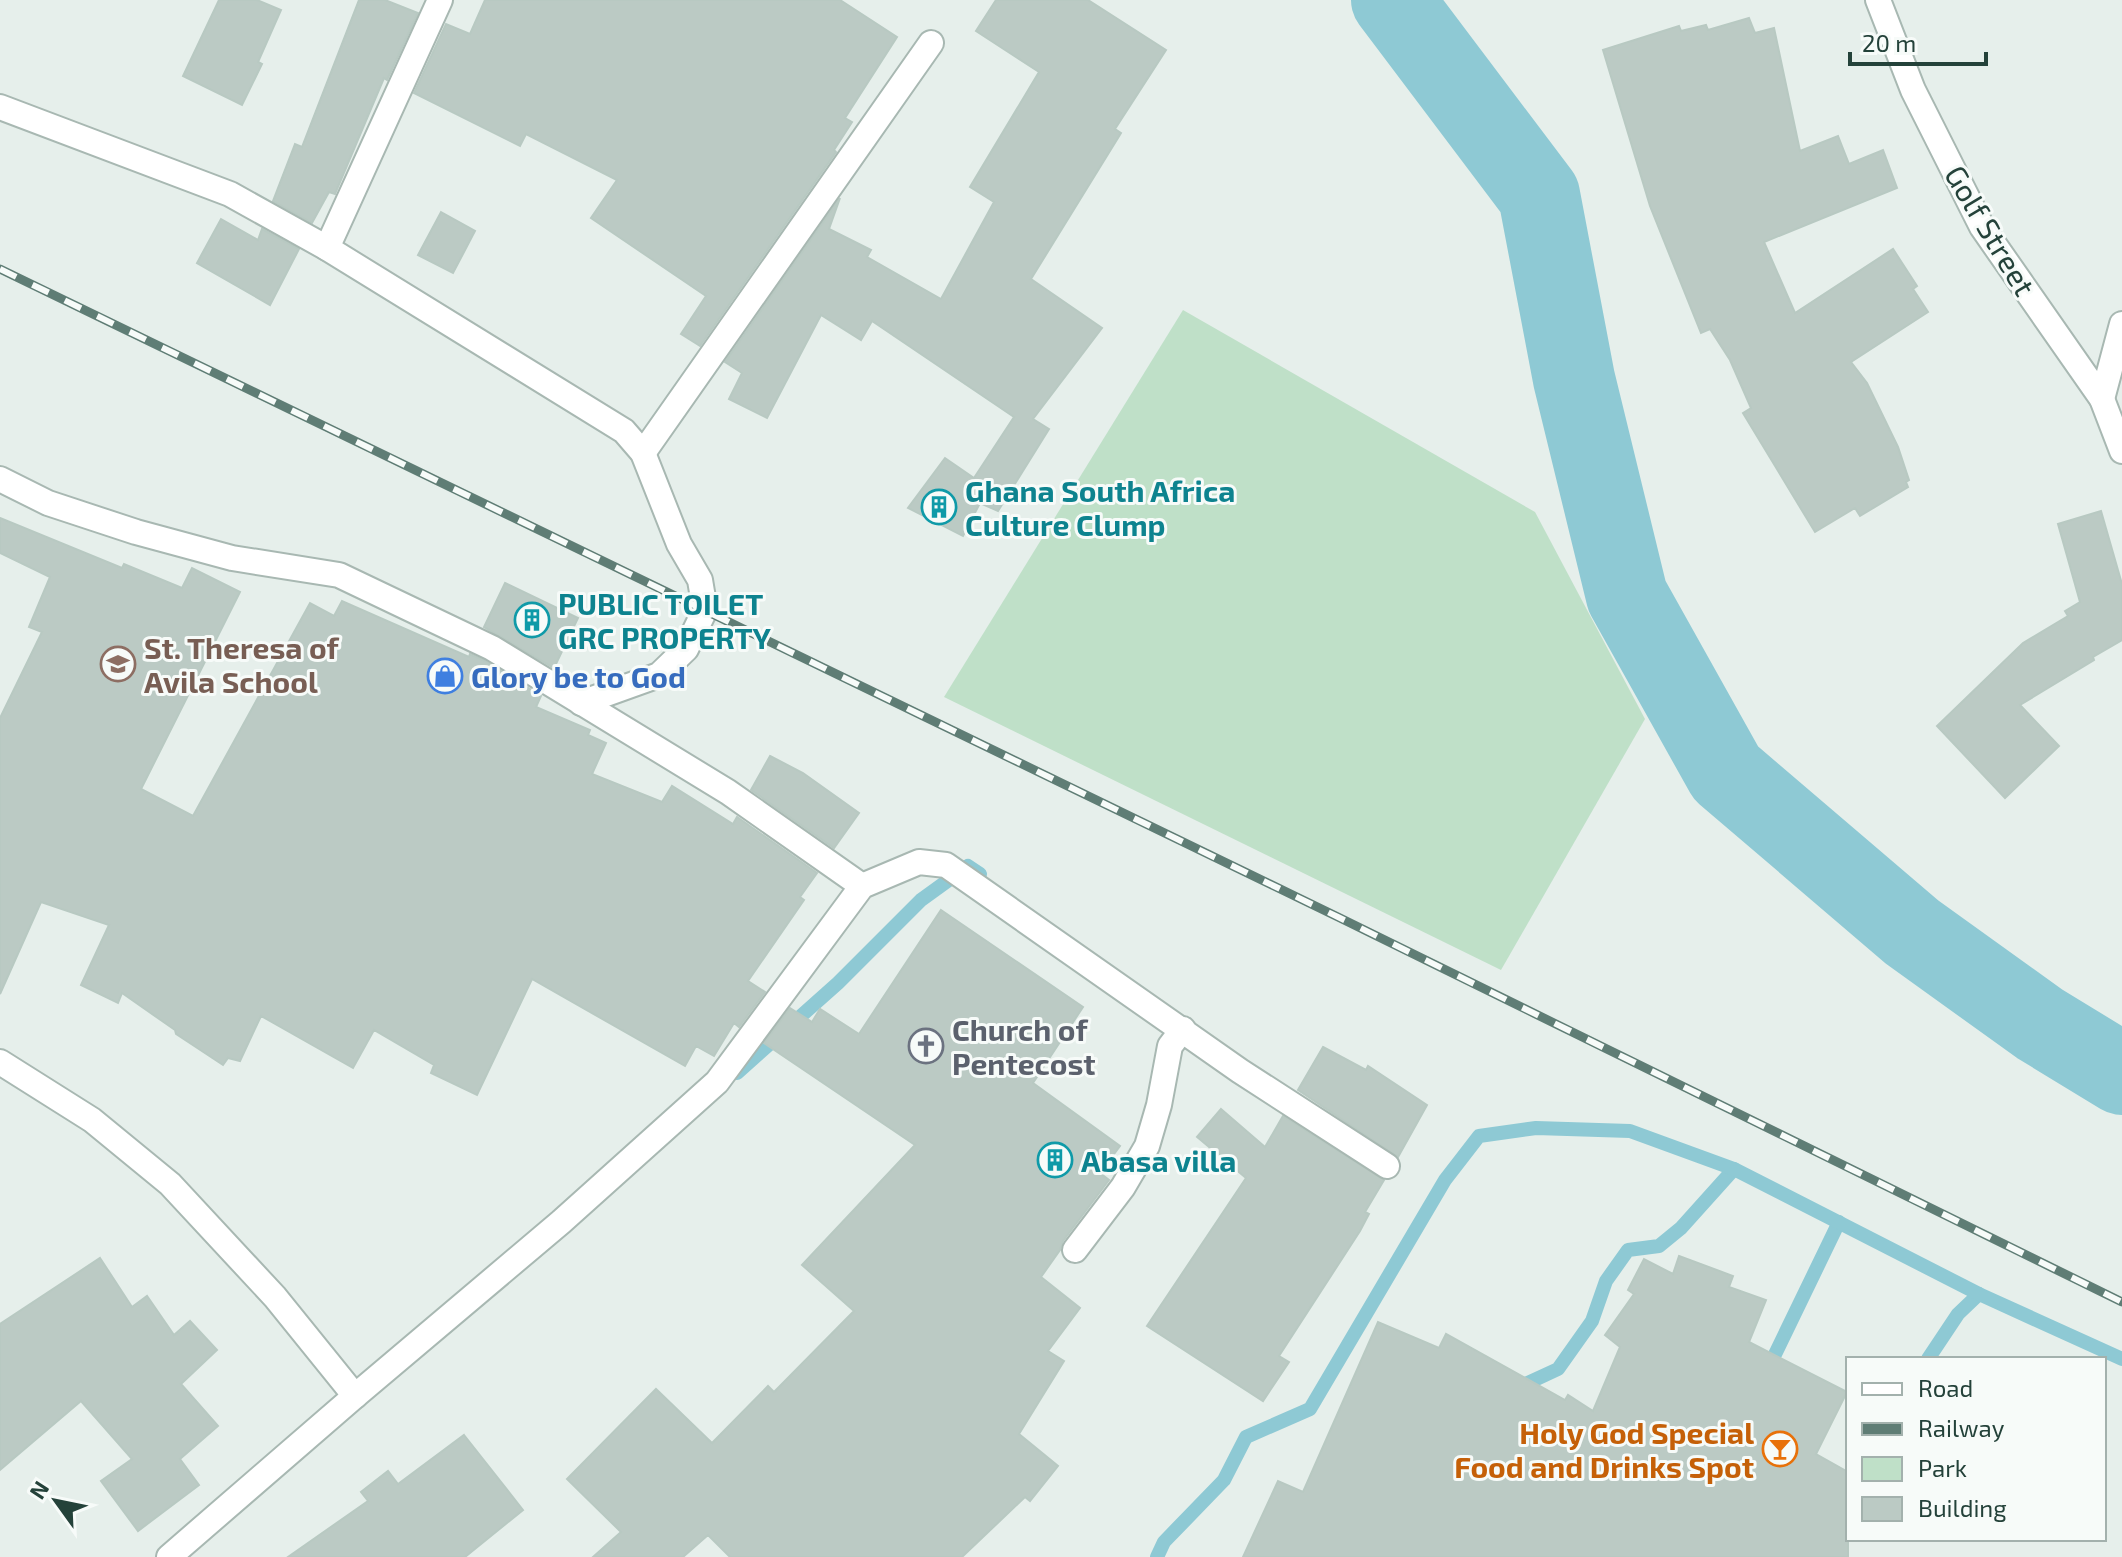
<svg xmlns="http://www.w3.org/2000/svg" width="2122" height="1557" viewBox="0 0 2122 1557" font-family="'Exo 2',sans-serif">
  <style>
    .green { fill: #bfe0c8 }
    .lines { fill: none; stroke-linecap: round; stroke-linejoin: round }
    .stream { stroke: #8ec9d4; stroke-width: 14 }
    .river { stroke: #8ec9d4; stroke-width: 82 }
    .building { fill: #bbcac4; stroke: #b8c9c2; stroke-width: 2 }
    .minor-casing { stroke: #a8b8b2; stroke-width: 28 }
    .minor { stroke: #fff; stroke-width: 24 }
    .rail-casing { stroke: #5f7d75; stroke-width: 9 }
    .rail { stroke: #f7fbf9; stroke-width: 6; stroke-dasharray: 18; stroke-linecap: butt }
    .labels { text-anchor: middle; dominant-baseline: central; stroke-width: 6; stroke-linejoin: round; paint-order: stroke }
    .street-label { font-size: 30px; fill: #24423a; stroke: #f7fbf9 }
    .culture-label { font-size: 30px; font-weight: bold; fill: #0d838f; stroke: #f7fbf9; text-anchor: start }
    .education-label { font-size: 30px; font-weight: bold; fill: #785e54; stroke: #f7fbf9; text-anchor: start }
    .shop-label { font-size: 30px; font-weight: bold; fill: #366cbe; stroke: #f7fbf9; text-anchor: start }
    .worship-label { font-size: 30px; font-weight: bold; fill: #5b616d; stroke: #f7fbf9; text-anchor: start }
    .food-label { font-size: 30px; font-weight: bold; fill: #c56008; stroke: #f7fbf9; text-anchor: end }
  </style>
  <rect width="100%" height="100%" fill="#e6efeb"/>
  <path class="green" d="M 1183,310 L 1535,512 L 1645,719 L 1501,970 L 944,697 Z"/>
  <g class="lines">
    <g class="stream">
      <path d="M 737,1073 L 838,983 L 921,900 L 968,866 L 980,874"/>
      <path d="M 1928,1359 L 1958,1314 L 1979,1294"/>
      <path d="M 1766,1373 L 1839,1222"/>
      <path d="M 1517,1388 L 1558,1369 L 1592,1321 L 1606,1281 L 1628,1250 L 1659,1246 L 1681,1228 L 1734,1169"/>
      <path d="M 1157,1557 L 1164,1542 L 1224,1480 L 1246,1437 L 1310,1409 L 1445,1180 L 1479,1136 L 1536,1128 L 1630,1131 L 1734,1169 L 1979,1294 L 2122,1359"/>
    </g>
    <path class="river" d="M 1392,0 L 1539,195 L 1574,379 L 1627,596 L 1726,773 L 1912,932 L 2040,1024 L 2122,1074"/>
  </g>
  <g class="building">
    <path d="M 219,0 L 257,0 L 281,10 L 258,62 L 262,64 L 242,105 L 183,76 Z"/>
    <path d="M 359,0 L 385,0 L 418,13 L 387,80 L 384,78 L 335,194 L 329,192 L 312,223 L 273,201 L 295,144 L 302,147 Z"/>
    <path d="M 485,0 L 840,0 L 897,37 L 845,118 L 852,122 L 834,150 L 836,152 L 700,346 L 681,334 L 706,296 L 591,218 L 617,180 L 526,134 L 520,146 L 414,93 L 446,24 L 470,34 Z"/>
    <path d="M 996,0 L 1088,0 L 1166,50 L 1115,129 L 1121,133 L 1031,279 L 1102,328 L 1033,419 L 1049,429 L 998,511 L 980,503 L 963,536 L 908,508 L 945,458 L 974,478 L 1014,417 L 872,321 L 861,340 L 821,315 L 767,418 L 729,399 L 742,373 L 725,362 L 840,198 L 829,229 L 871,250 L 867,257 L 941,299 L 994,202 L 970,187 L 1039,72 L 976,31 Z"/>
    <path d="M 1749,18 L 1755,33 L 1774,28 L 1800,151 L 1838,136 L 1849,164 L 1883,150 L 1897,188 L 1764,242 L 1795,313 L 1893,249 L 1917,286 L 1913,289 L 1928,312 L 1851,362 L 1867,383 L 1898,447 L 1909,480 L 1906,482 L 1908,487 L 1860,516 L 1855,508 L 1815,532 L 1743,413 L 1751,408 L 1730,360 L 1710,329 L 1701,333 L 1650,206 L 1603,50 L 1679,26 L 1681,31 L 1706,25 L 1708,30 Z"/>
    <path d="M 441,212 L 475,231 L 453,273 L 418,255 Z"/>
    <path d="M 221,219 L 258,240 L 262,229 L 299,249 L 270,305 L 197,263 Z"/>
    <path d="M 2101,511 L 2122,584 L 2122,640 L 2093,657 L 2094,660 L 2020,705 L 2059,746 L 2005,798 L 1937,726 L 2023,643 L 2068,616 L 2065,611 L 2080,602 L 2058,524 Z"/>
    <path d="M 0,518 L 122,568 L 124,564 L 182,588 L 192,568 L 240,592 L 141,789 L 193,816 L 310,603 L 334,616 L 342,601 L 469,657 L 470,654 L 485,661 L 541,696 L 536,707 L 590,730 L 588,735 L 606,743 L 592,774 L 662,802 L 672,786 L 733,824 L 737,817 L 817,873 L 800,897 L 804,900 L 748,981 L 765,992 L 739,1027 L 734,1023 L 714,1056 L 696,1046 L 685,1066 L 532,979 L 477,1095 L 431,1073 L 434,1065 L 374,1030 L 353,1068 L 261,1016 L 240,1061 L 228,1058 L 223,1065 L 176,1034 L 175,1030 L 122,993 L 118,1003 L 81,985 L 109,925 L 41,902 L 0,994 L 0,718 L 42,632 L 29,627 L 50,577 L 0,553 Z"/>
    <path d="M 505,583 L 578,618 L 554,668 L 484,627 Z"/>
    <path d="M 770,756 L 803,773 L 859,813 L 834,848 L 751,790 Z"/>
    <path d="M 941,910 L 1083,1007 L 1033,1083 L 1120,1146 L 1100,1173 L 1109,1180 L 1063,1241 L 1060,1250 L 1041,1277 L 1080,1308 L 1048,1351 L 1064,1361 L 1019,1434 L 1058,1466 L 1030,1501 L 1025,1497 L 962,1557 L 730,1557 L 708,1535 L 683,1557 L 593,1557 L 621,1532 L 567,1479 L 656,1389 L 712,1443 L 768,1386 L 774,1392 L 854,1311 L 802,1265 L 915,1145 L 764,1043 L 790,1008 L 812,1022 L 820,1009 L 859,1034 Z"/>
    <path d="M 1323,1047 L 1366,1070 L 1368,1066 L 1427,1105 L 1398,1157 L 1298,1090 Z"/>
    <path d="M 1221,1109 L 1265,1147 L 1283,1116 L 1384,1180 L 1365,1212 L 1369,1214 L 1360,1231 L 1279,1356 L 1289,1362 L 1263,1401 L 1147,1326 L 1246,1178 L 1197,1137 Z"/>
    <path d="M 1679,1256 L 1733,1276 L 1729,1287 L 1766,1300 L 1749,1342 L 1847,1392 L 1816,1454 L 1848,1472 L 1848,1557 L 1243,1557 L 1278,1481 L 1303,1492 L 1378,1322 L 1439,1348 L 1446,1334 L 1565,1400 L 1568,1395 L 1593,1411 L 1620,1347 L 1605,1335 L 1634,1294 L 1628,1290 L 1644,1259 L 1673,1274 Z"/>
    <path d="M 100,1258 L 132,1307 L 147,1296 L 174,1335 L 190,1321 L 217,1350 L 181,1384 L 218,1426 L 180,1459 L 199,1485 L 138,1531 L 101,1481 L 132,1459 L 81,1401 L 0,1470 L 0,1324 Z"/>
    <path d="M 464,1435 L 523,1510 L 465,1557 L 288,1557 L 368,1501 L 361,1492 L 388,1471 L 398,1484 Z"/>
  </g>
  <g class="lines">
    <g class="minor-casing">
      <g id="minor">
        <path d="M 1878,0 L 1913,90 L 1982,227 L 2102,399 L 2122,451"/>
        <path d="M 0,107 L 230,194 L 327,248 L 624,431 L 643,453 L 679,544 L 700,580 L 705,610 L 686,649 L 659,675 L 581,703"/>
        <path d="M 327,248 L 440,0"/>
        <path d="M 2102,399 L 2122,324"/>
        <path d="M 643,453 L 931,43"/>
        <path d="M 0,479 L 48,503 L 136,532 L 232,558 L 339,575 L 492,648 L 728,792 L 862,886"/>
        <path d="M 0,1062 L 92,1120 L 170,1184 L 275,1297 L 355,1396"/>
        <path d="M 1075,1250 L 1123,1187 L 1147,1146 L 1159,1105 L 1170,1046 L 1183,1029"/>
        <path d="M 169,1557 L 355,1396 L 561,1222 L 717,1082 L 862,886 L 919,862 L 946,865 L 1240,1071 L 1387,1166"/>
      </g>
    </g>
    <use href="#minor" class="minor"/>
    <g class="rail-casing">
      <path id="rail" d="M 0,269 L 1338,917 L 2122,1302"/>
    </g>
    <use href="#rail" class="rail"/>
  </g>
  <defs>
    <g id="building-ring" transform="scale(1.8)"><circle r="9.5" fill="#f7fbf9" stroke="#0f9aa8" stroke-width="1.5"/><path d="M-4-6H4V6H1V3H-1V6H-4ZM-2.5-4.3h1.7v1.8h-1.7ZM.8-4.3h1.7v1.8H.8ZM-2.5-1h1.7V.8h-1.7ZM.8-1h1.7V.8H.8Z" fill="#0f9aa8"/></g>
    <g id="school-ring" transform="scale(1.8)"><circle r="9.5" fill="#f7fbf9" stroke="#8d6e63" stroke-width="1.5"/><path d="M0-5L7-2L0 1L-7-2ZM-4 1L0 2.5L4 1V4Q0 6-4 4Z" fill="#8d6e63"/></g>
    <g id="shop-ring" transform="scale(1.8)"><circle r="9.5" fill="#f7fbf9" stroke="#3f7fe0" stroke-width="1.5"/><path d="M-5-2.5h2.3a2.7 3.5 0 0 1 5.4 0H5L5.5 6h-11ZM-1.5-2.5h3a1.5 2.3 0 0 0-3 0Z" fill="#3f7fe0"/></g>
    <g id="church-ring" transform="scale(1.8)"><circle r="9.5" fill="#f7fbf9" stroke="#6b7280" stroke-width="1.5"/><path d="M-1.2-6h2.4v3.5h3.3v2.4h-3.3V6h-2.4V-.1h-3.3v-2.4h3.3Z" fill="#6b7280"/></g>
    <g id="bar-ring" transform="scale(1.8)"><circle r="9.5" fill="#f7fbf9" stroke="#e8710a" stroke-width="1.5"/><path d="M-6-5H6L.8 .8V4.5H3.5V6h-7V4.5H-.8V.8Z" fill="#e8710a"/></g>
  </defs>
  <g fill-rule="evenodd">
    <use href="#building-ring" x="939" y="507"/>
    <use href="#building-ring" x="532" y="620"/>
    <use href="#school-ring" x="118" y="664"/>
    <use href="#shop-ring" x="445" y="676"/>
    <use href="#church-ring" x="926" y="1046"/>
    <use href="#building-ring" x="1055" y="1160"/>
    <use href="#bar-ring" x="1780" y="1449"/>
  </g>
  <g class="labels">
    <g class="street-label">
      <text transform="translate(1991 230) rotate(59)">Golf Street</text>
    </g>
    <g class="culture-label">
      <text x="965" y="490">Ghana South Africa<tspan x="965" dy="34">Culture Clump</tspan></text>
      <text x="558" y="603">PUBLIC TOILET<tspan x="558" dy="34">GRC PROPERTY</tspan></text>
      <text x="1081" y="1160">Abasa villa</text>
    </g>
    <g class="education-label">
      <text x="144" y="647">St. Theresa of<tspan x="144" dy="34">Avila School</tspan></text>
    </g>
    <g class="shop-label">
      <text x="471" y="676">Glory be to God</text>
    </g>
    <g class="worship-label">
      <text x="952" y="1029">Church of<tspan x="952" dy="34">Pentecost</tspan></text>
    </g>
    <g class="food-label">
      <text x="1754" y="1432">Holy God Special<tspan x="1754" dy="34">Food and Drinks Spot</tspan></text>
    </g>
  </g>
  <rect x="1846" y="1357" width="260" height="184" fill="#f7fbf9" stroke="#a3b1ad" stroke-width="2"/>
  <rect x="1862" y="1383" width="40" height="12" fill="#ffffff" stroke="#a3b1ad" stroke-width="2"/>
  <text x="1918" y="1397" font-size="24" fill="#24423a">Road</text>
  <rect x="1862" y="1423" width="40" height="12" fill="#5f7d75" stroke="#a3b1ad" stroke-width="2"/>
  <text x="1918" y="1437" font-size="24" fill="#24423a">Railway</text>
  <rect x="1862" y="1457" width="40" height="24" fill="#bfe0c8" stroke="#a3b1ad" stroke-width="2"/>
  <text x="1918" y="1477" font-size="24" fill="#24423a">Park</text>
  <rect x="1862" y="1497" width="40" height="24" fill="#bbcac4" stroke="#a3b1ad" stroke-width="2"/>
  <text x="1918" y="1517" font-size="24" fill="#24423a">Building</text>
  <g transform="translate(56 1501) rotate(303)" stroke="#f7fbf9" stroke-width="6" paint-order="stroke">
  <path d="M0-6L14 30L0 20L-14 30Z" fill="#24423a"/>
  <text y="-12" font-size="22" font-weight="bold" text-anchor="middle" fill="#24423a">N</text>
  </g>
  <path d="M1850 52v12h136v-12" fill="none" stroke="#24423a" stroke-width="4"/>
  <text x="1862" y="52" font-size="24" fill="#24423a" stroke="#f7fbf9" stroke-width="6" paint-order="stroke">20 m</text>
</svg>
